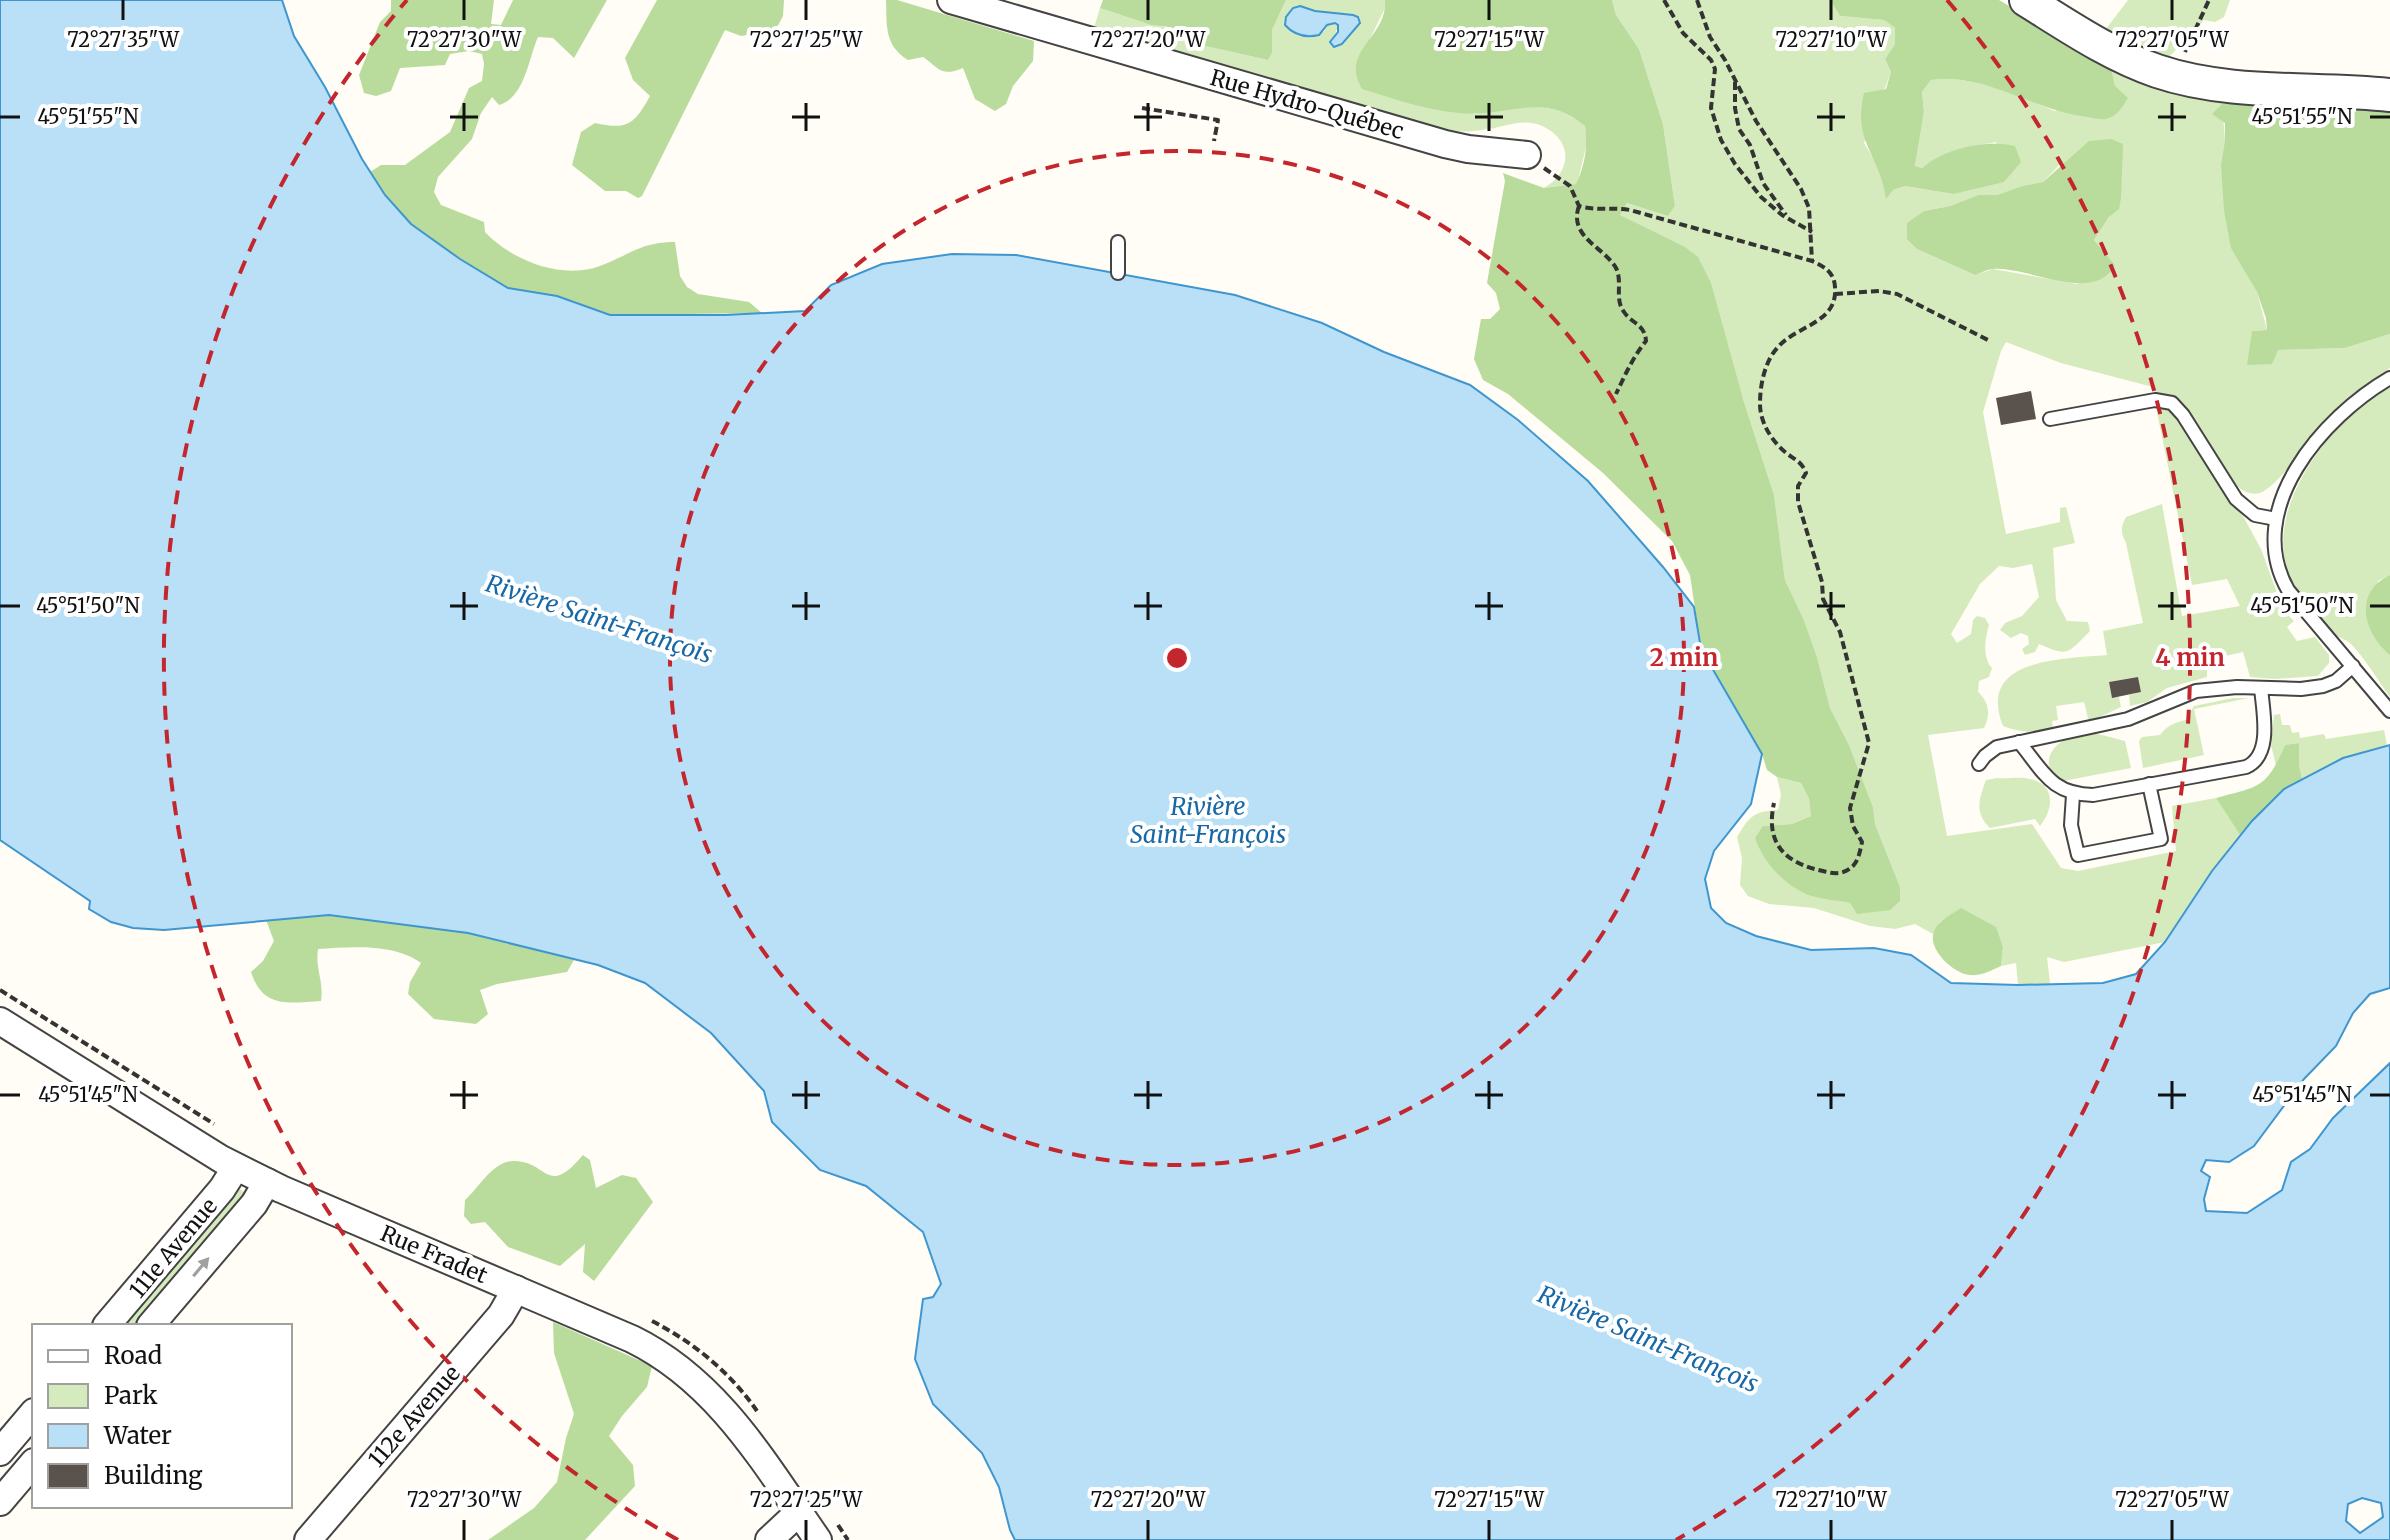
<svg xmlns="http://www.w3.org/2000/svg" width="2390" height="1540" viewBox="0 0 2390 1540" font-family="Merriweather,serif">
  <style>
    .green { fill: #d5ebbd; fill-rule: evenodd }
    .forest { fill: #b9dc9c }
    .water { fill: #b9e0f7; stroke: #3f96cf; stroke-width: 2; fill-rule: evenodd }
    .building { fill: #5a524d }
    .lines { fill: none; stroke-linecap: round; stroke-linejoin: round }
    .service-casing { stroke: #444; stroke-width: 16 }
    .minor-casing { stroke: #444; stroke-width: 30 }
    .tertiary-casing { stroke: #444; stroke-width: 36 }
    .path { stroke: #333; stroke-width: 4; stroke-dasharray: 8 4; stroke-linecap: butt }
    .service { stroke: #fff; stroke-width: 12 }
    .minor { stroke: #fff; stroke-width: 26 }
    .tertiary { stroke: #fff; stroke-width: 32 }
    .oneway { fill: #a0a0a0 }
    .ticks { fill: none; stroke: #111; stroke-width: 3 }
    .ring { fill: none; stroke: #c4262e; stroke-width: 4; stroke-dasharray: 14 10 }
    .labels { text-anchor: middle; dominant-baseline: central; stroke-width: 8; stroke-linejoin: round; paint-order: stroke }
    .street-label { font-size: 22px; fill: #111; stroke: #fff }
    .water-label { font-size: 24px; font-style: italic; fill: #1768a6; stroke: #fff }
    .ticks-label { font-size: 20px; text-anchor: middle; fill: #111; stroke: #fff; stroke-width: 8; stroke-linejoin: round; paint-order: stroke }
    .centre { fill: #c4262e; stroke: #fff; stroke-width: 4 }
    .ring-label { font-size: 24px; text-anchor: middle; font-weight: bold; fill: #c4262e; stroke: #fff; stroke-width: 8; stroke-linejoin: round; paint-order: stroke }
  </style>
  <rect width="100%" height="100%" fill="#fffdf5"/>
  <g class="green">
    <path d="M 1286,0 L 1385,0 L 1385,8 L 1368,43 L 1474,114 C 1516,108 1549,97 1585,126 L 1587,143 L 1577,184 L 1544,188 C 1575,170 1572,136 1537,124 C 1520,119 1504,127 1487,129 C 1473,132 1458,132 1444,131 L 1170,53 L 1174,39 L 1268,60 L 1272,53 L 1272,30 ZM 1300,6 L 1315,11 L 1353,15 L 1359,17 L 1360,23 L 1342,44 L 1334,39 L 1338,25 L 1335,23 L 1327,25 L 1324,32 Z"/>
    <path d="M 1612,0 L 1830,0 L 1840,16 L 1884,20 L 1895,28 L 1895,44 L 1885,59 L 1891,72 L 1864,143 L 1879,168 L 1885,189 L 1893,190 L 1905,186 L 1953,194 L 1997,142 C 1972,146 1942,151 1922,168 L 1915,166 L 1924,112 L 1922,92 L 1931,80 C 1973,74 2017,95 2055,111 L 2115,86 L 2111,67 L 2192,97 L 2232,103 L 2222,104 L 2225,140 L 2221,164 L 2248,276 L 2257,292 L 2267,330 L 2252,331 L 2250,359 L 2277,350 L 2345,348 L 2390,334 L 2390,368 C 2371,381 2348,395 2332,413 C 2315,432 2285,478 2264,491 C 2255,497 2244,492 2237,486 C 2208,460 2199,397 2155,393 L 2153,387 L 2061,363 L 2006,342 L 2001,351 L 1983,412 L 2006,534 L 2060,522 L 2060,508 L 2066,507 L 2075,543 L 2053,548 L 2056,600 L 2067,621 L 2088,622 L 2090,631 C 2067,654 2069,657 2039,644 L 2035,652 L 2025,655 L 2022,649 L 2029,644 L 2028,636 L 2021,633 L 2011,638 L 2000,630 L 2005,623 L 2022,616 L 2039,597 L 2032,564 L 2013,568 L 1999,566 L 1980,584 L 1951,634 L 1957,643 L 1971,634 L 1973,620 L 1977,616 L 1985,618 L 1989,625 C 1985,639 1982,657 1992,668 L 1989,677 L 1979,681 L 1978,692 C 1989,702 1991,714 1984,728 L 1928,735 L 1947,836 L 2032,824 L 2061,868 L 2078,871 L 2176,851 L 2172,806 L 2216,798 L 2240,835 L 2212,871 L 2165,942 L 2064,962 L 2047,957 L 2050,984 L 2018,985 L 2016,963 L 2001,966 L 2003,947 L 1941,921 L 1933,934 L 1915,924 L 1895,929 L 1870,926 L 1814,908 L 1769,904 L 1748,896 L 1740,885 L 1742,858 L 1737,837 C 1749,817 1753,811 1778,810 L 1781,795 L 1777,777 L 1801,783 L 1809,799 L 1811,816 L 1792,824 L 1763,826 L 1806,894 L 1850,903 L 1900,887 L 1875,824 L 1873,807 L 1849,745 L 1830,708 L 1817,657 L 1804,620 L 1785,580 L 1774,495 L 1743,399 L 1658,235 L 1620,215 L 1627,203 L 1668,216 L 1675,206 L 1663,124 L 1639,49 L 1616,15 ZM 2062,162 L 2119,208 L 2109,217 L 2094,240 L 2115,265 L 2077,284 L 1993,269 L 1975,275 L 1917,249 L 1924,211 L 1950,206 L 1978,195 L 1997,195 L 2022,186 L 2043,182 Z"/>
    <path d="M 2128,0 L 2230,0 L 2224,17 L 2215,22 L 2204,20 L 2168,58 L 2129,43 L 2106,29 Z"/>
    <path d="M 1100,8 L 1151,25 L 1165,27 L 1157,49 L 1094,28 Z"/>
    <path d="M 2390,385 L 2390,575 L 2378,581 L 2370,627 L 2390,655 L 2390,697 C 2377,679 2365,658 2350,643 C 2345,639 2339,638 2334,634 C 2320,623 2297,593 2290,576 C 2260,511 2334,415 2390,385 Z"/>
    <path d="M 2156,407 L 2167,408 L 2184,426 L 2226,495 L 2243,516 L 2261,549 L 2276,590 L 2279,606 L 2294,621 L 2287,627 L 2297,641 L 2315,637 L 2329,655 L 2329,663 L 2318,676 L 2275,679 L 2250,677 L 2243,652 L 2207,660 L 2207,677 L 2167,688 L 2147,702 L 2130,706 L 2129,695 L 2141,692 L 2138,677 L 2109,682 L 2112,697 L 2119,697 L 2121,707 L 2089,722 L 2084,702 L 2056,706 L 2058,720 L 2052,721 L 2053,729 C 2038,734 2018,732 2003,726 C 1976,658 2062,659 2107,655 L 2103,631 L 2143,623 L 2126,543 C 2121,533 2120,528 2126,517 L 2162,504 L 2182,616 L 2240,606 L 2227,579 L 2192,585 Z"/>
    <path d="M 2233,698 L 2249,698 L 2194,709 L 2204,755 L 2143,768 L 2139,741 L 2142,737 L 2160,735 C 2168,725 2173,723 2186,720 L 2194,706 Z"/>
    <path d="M 2280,714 L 2282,725 L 2290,725 L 2292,733 L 2299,732 L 2300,738 L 2324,734 L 2326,739 L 2384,730 L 2387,745 L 2343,758 L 2302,779 L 2299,765 L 2299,743 L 2285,745 L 2276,766 L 2271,745 L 2274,715 Z"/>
    <path d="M 2094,733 L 2125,741 L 2131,768 L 2063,781 C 2040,771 2047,747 2068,738 C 2076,735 2086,735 2094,733 Z"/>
    <path d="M 1997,778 C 2007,779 2020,776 2030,779 C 2057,785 2053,810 2040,826 L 2035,819 L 1990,828 C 1974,813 1979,799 1986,780 Z"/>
    <path d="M 236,1189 L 242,1190 L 245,1196 L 137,1326 L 119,1326 Z"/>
  </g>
  <g class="forest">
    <path d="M 391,0 L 494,0 L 491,24 L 501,25 L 513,0 L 607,0 L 574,58 L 553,38 L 538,37 C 528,60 525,97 499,105 L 492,97 L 481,113 L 472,139 L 438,177 L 434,192 L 441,205 L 484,222 L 485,232 C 512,261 565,282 605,264 C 632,253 643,242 675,242 L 680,276 L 687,287 L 698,294 L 749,302 L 762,313 L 610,315 L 557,296 L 508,288 L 460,259 L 411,224 L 385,195 L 370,172 L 381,165 L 405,165 L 450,132 L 469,88 L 482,81 L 484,64 L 482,54 L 469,51 L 450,54 L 445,65 L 400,68 L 391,91 L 376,96 L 364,93 L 359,75 L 380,22 L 391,11 Z"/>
    <path d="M 657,0 L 784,0 L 783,16 L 775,31 L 741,36 L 725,30 L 642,196 L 638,198 L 626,191 L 605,191 L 572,165 L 581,132 L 595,123 C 627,130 634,125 650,96 L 633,80 L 625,58 Z"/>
    <path d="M 886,0 L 897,0 L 1034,41 L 1033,61 L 1013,86 L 1006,104 L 995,111 L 975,99 L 963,68 C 941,77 940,69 923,57 L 908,60 C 884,45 887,26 886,0 Z"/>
    <path d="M 1103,0 L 1286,0 L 1272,30 L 1272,53 L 1268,60 L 1174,39 L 1169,27 L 1151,25 L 1100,8 Z"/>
    <path d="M 1385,0 L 1612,0 L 1616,15 L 1639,49 L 1663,124 L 1675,206 L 1668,216 L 1627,203 L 1620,215 L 1685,247 L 1698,257 L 1711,283 L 1743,399 L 1774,495 L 1785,580 L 1804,620 L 1817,657 L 1830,708 L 1849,745 L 1873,807 L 1875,824 L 1900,887 L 1900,901 L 1890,910 L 1857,914 L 1850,903 C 1836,900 1818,899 1806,894 C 1782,883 1763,861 1755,838 L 1763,826 L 1792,824 L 1811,816 L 1809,799 L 1801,783 L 1777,777 L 1767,770 L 1762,754 L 1723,690 L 1701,649 L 1690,575 L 1672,541 L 1603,473 L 1508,394 L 1483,380 L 1474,359 L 1481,319 L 1490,319 L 1500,309 L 1496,293 L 1487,283 L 1505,181 L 1503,173 L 1544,188 L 1576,184 C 1585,165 1588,147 1585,126 C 1541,90 1507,118 1459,113 C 1426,110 1394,99 1362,89 C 1339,50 1388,38 1385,0 Z"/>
    <path d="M 1830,0 L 1999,0 L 2111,67 L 2115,86 L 2128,98 C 2123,106 2117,117 2106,119 C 2101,120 2093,118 2088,117 C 2034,111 1986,72 1931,80 L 1922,92 L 1924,112 L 1915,166 L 1922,168 C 1945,148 1986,139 2015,146 L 2021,162 L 2004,182 L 1953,194 L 1905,186 L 1893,190 L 1886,199 C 1880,154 1852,143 1864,93 L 1886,89 L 1891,72 L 1885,59 L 1895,44 L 1895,28 L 1884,20 L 1840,16 Z"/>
    <path d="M 2232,103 L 2342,104 L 2390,108 L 2390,334 L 2345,348 L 2278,350 L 2272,364 L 2247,365 L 2252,331 L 2267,330 L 2266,318 L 2257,292 L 2231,248 L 2224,211 L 2221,164 L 2225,140 L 2225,123 L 2212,114 L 2222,104 Z"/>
    <path d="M 2111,139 L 2123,144 L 2121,198 L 2119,209 L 2109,217 L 2094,240 L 2115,265 C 2094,305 2028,266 1993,269 C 1988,269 1981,273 1975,275 L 1917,249 L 1907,239 L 1907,223 L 1924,211 L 1950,206 L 1978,195 L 1997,195 L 2022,186 L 2043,182 L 2089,141 Z"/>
    <path d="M 2390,575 L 2390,655 C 2363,633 2353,592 2390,575 Z"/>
    <path d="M 2299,743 L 2299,765 L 2302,779 L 2284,789 L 2240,835 L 2216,798 C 2260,786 2266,789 2285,745 Z"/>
    <path d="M 1961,908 L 1996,927 L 2003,947 L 2001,966 C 1990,971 1981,976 1970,975 C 1954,974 1930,951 1933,935 C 1936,921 1951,915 1961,908 Z"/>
    <path d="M 329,915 L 468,933 L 574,960 L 567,972 L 497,984 L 480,990 L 488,1014 L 476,1024 L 434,1019 L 408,994 L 410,982 L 421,963 C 394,943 350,947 318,949 C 315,970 324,980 321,1001 C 288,1003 263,1009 251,972 L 263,961 L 274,941 L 266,920 Z"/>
    <path d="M 583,1155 L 590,1160 L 596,1188 L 622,1175 L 636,1178 L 653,1202 L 594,1281 L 583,1272 L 585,1244 L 560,1266 L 508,1247 L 485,1222 L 471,1224 L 464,1216 L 465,1200 C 479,1188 492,1162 513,1161 C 548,1160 546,1199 583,1155 Z"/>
    <path d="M 553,1322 L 652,1366 L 647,1387 L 622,1416 L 609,1436 L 633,1465 L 635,1486 L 585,1540 L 488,1540 L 534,1508 L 557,1482 L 566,1438 L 574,1414 L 554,1353 Z"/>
  </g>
  <g class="water">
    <path d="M 0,0 L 282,0 L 294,36 L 325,87 L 362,159 L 385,195 L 411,224 L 460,259 L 508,288 L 557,296 L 610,315 L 725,315 L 805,311 L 831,285 L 882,264 L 952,254 L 1016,255 L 1235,295 L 1322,323 L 1384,352 L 1470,385 L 1518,420 L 1588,481 L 1663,567 L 1694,607 L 1701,649 L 1762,754 L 1751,804 L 1714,851 L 1705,879 L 1711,908 L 1726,923 L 1756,936 L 1811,950 L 1874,948 L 1911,955 L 1951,983 L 2018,985 L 2103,983 L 2136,974 L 2165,942 L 2212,871 L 2252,821 L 2284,789 L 2343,758 L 2390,745 L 2390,988 L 2370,994 L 2353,1013 L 2336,1046 L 2304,1079 L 2254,1146 L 2229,1162 L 2206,1160 L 2201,1171 L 2210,1177 L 2204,1199 L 2206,1211 L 2247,1213 L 2282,1190 L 2291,1162 L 2310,1149 L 2333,1118 L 2390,1063 L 2390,1540 L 1015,1540 L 1010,1530 L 999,1487 L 982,1453 L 933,1404 L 915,1359 L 923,1299 L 933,1297 L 941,1284 L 923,1232 L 866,1186 L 820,1170 L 772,1122 L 764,1091 L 711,1033 L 645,983 L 598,965 L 468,933 L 329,915 L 164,930 L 133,928 L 111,922 L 89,909 L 90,901 L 0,840 ZM 2362,1498 L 2381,1503 L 2383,1517 L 2360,1533 L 2346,1521 L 2348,1504 Z"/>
    <path d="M 1300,6 L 1315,11 L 1353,15 L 1358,17 L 1360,23 L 1342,44 L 1334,47 L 1330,42 L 1338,32 L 1338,25 L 1335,23 L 1327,25 L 1319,35 C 1306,38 1294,35 1285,25 L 1286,17 L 1293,8 Z"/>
  </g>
  <g class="building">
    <path d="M 2031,391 L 2036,419 L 2001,425 L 1996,398 Z"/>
    <path d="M 2138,677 L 2141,692 L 2112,698 L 2109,682 Z"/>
  </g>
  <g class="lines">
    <g class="service-casing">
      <g id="service">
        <path d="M 1118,242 L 1118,273"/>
        <path d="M 2390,378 C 2323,417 2242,509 2288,590 L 2390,711"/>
        <path d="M 2050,419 L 2155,400 L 2172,403 L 2183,415 L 2236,499 L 2255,515 L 2276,519"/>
        <path d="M 2019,742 C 2044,772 2051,794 2093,795 L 2246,767 C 2273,755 2263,712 2261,688"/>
        <path d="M 1979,764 L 1985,756 L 1997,747 L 2128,719 L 2196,691 L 2237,687 L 2301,689 L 2323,686 L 2336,681 L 2353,666"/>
        <path d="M 2073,795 L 2071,825 L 2078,855 L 2161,839 L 2149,784"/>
      </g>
    </g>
    <g class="minor-casing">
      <g id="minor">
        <path d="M 951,0 L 1445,144 L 1468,149 L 1527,155"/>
        <path d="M 0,1021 L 221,1159 L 281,1189 L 632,1339 C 718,1381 765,1464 818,1540"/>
        <path d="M 106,1326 L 222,1189 L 236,1167"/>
        <path d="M 150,1326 L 254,1204 L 267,1182"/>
        <path d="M 0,1452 L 34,1412"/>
        <path d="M 0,1502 L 34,1462"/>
        <path d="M 308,1540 L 501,1315 L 516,1289"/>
        <path d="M 769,1540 L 799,1512"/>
      </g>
    </g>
    <g class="tertiary-casing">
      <path id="tertiary" d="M 2026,0 C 2068,26 2110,55 2157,71 C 2231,96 2313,87 2390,95"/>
    </g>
    <g class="path">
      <path d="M 1664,0 L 1683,33 L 1711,60 L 1715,69 L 1711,108 L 1721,140 L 1735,164 L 1761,197 L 1782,215 L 1812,232"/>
      <path d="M 1697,0 L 1710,37 L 1725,60 L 1756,121 L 1801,189 L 1809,208 L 1812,261"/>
      <path d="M 2185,52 L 2209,0"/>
      <path d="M 1735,82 L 1735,108 L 1739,129 L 1750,145 L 1763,183 L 1786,215"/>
      <path d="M 1142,108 L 1218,120 L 1214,141"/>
      <path d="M 1544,168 L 1570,186 L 1579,206 C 1596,211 1613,207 1630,210 L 1812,261 C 1825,267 1834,272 1835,287 C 1838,323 1798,325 1779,346 C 1765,360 1760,384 1760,404 C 1760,422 1771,440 1785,452 C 1793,459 1802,461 1806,473 L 1798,486 L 1798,502 L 1822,582 L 1823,599 L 1840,632 L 1869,743 L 1850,808 L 1853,826 L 1862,842 C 1860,851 1859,859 1853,866 C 1844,875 1833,874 1823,871 C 1785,863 1765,844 1774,803"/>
      <path d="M 1579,206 C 1568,237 1604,247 1616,268 C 1623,282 1614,299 1624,312 C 1632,324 1645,324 1646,341 C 1633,357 1625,375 1616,394"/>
      <path d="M 1835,294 L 1879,291 L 1897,294 L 1988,340"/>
      <path d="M 0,990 L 214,1124"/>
      <path d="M 652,1321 C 693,1342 730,1372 757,1411"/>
      <path d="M 838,1525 L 848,1540"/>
    </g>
    <use href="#service" class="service"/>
    <use href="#minor" class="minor"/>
    <use href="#tertiary" class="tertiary"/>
  </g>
  <defs><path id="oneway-solid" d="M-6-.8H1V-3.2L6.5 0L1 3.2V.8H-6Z" transform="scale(2)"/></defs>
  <use class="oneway" href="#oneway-solid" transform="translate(201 1267) rotate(-50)"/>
  <path class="ticks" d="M 123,0 L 123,20M 464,0 L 464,20M 806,0 L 806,20M 1148,0 L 1148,20M 1489,0 L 1489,20M 1831,0 L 1831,20M 2172,0 L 2172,20M 464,103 L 464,131M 806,103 L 806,131M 1148,103 L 1148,131M 1489,103 L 1489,131M 1831,103 L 1831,131M 2172,103 L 2172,131M 0,117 L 20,117M 450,117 L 478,117M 792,117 L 820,117M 1134,117 L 1162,117M 1475,117 L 1503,117M 1817,117 L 1845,117M 2158,117 L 2186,117M 2370,117 L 2390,117M 464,592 L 464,620M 806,592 L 806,620M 1148,592 L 1148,620M 1489,592 L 1489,620M 1831,592 L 1831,620M 2172,592 L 2172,620M 0,606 L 20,606M 450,606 L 478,606M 792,606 L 820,606M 1134,606 L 1162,606M 1475,606 L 1503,606M 1817,606 L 1845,606M 2158,606 L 2186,606M 2370,606 L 2390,606M 464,1081 L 464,1109M 806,1081 L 806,1109M 1148,1081 L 1148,1109M 1489,1081 L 1489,1109M 1831,1081 L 1831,1109M 2172,1081 L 2172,1109M 0,1095 L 20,1095M 450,1095 L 478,1095M 792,1095 L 820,1095M 1134,1095 L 1162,1095M 1475,1095 L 1503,1095M 1817,1095 L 1845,1095M 2158,1095 L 2186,1095M 2370,1095 L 2390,1095M 464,1520 L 464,1540M 806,1520 L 806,1540M 1148,1520 L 1148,1540M 1489,1520 L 1489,1540M 1831,1520 L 1831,1540M 2172,1520 L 2172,1540"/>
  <g class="ring">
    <circle cx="1177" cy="658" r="507"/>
    <path d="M678 1540A1013 1013 0 0 1 407 0M1947 0A1013 1013 0 0 1 1676 1540"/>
  </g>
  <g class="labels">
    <g class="street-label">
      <text transform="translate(1307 104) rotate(16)">Rue Hydro-Québec</text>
      <text transform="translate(173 1248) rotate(-50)">111e Avenue</text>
      <text transform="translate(434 1254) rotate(23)">Rue Fradet</text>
      <text transform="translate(414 1416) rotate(-49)">112e Avenue</text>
    </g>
    <g class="water-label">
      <text transform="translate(599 619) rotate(18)">Rivière Saint-François</text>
      <text x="1208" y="806">Rivière<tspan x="1208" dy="28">Saint-François</tspan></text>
      <text transform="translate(1648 1339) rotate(23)">Rivière Saint-François</text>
    </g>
  </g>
  <g class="ticks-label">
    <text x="123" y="47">72°27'35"W</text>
    <text x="464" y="47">72°27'30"W</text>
    <text x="806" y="47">72°27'25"W</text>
    <text x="1148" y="47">72°27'20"W</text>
    <text x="1489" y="47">72°27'15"W</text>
    <text x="1831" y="47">72°27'10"W</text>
    <text x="2172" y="47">72°27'05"W</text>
    <text x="88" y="124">45°51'55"N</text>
    <text x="2302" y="124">45°51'55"N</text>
    <text x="88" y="613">45°51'50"N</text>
    <text x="2302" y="613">45°51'50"N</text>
    <text x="88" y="1102">45°51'45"N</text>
    <text x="2302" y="1102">45°51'45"N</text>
    <text x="464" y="1507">72°27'30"W</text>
    <text x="806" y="1507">72°27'25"W</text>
    <text x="1148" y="1507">72°27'20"W</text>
    <text x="1489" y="1507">72°27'15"W</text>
    <text x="1831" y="1507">72°27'10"W</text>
    <text x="2172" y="1507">72°27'05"W</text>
  </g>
  <circle cx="1177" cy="658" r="12" class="centre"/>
  <g class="ring-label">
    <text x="1684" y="666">2 min</text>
    <text x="2190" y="666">4 min</text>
  </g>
  <rect x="32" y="1324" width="260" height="184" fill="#ffffff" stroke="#a0a0a0" stroke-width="2"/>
  <rect x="48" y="1350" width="40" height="12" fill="#ffffff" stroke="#a0a0a0" stroke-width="2"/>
  <text x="104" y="1364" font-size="24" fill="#111111">Road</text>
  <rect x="48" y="1384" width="40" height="24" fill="#d5ebbd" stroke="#a0a0a0" stroke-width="2"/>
  <text x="104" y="1404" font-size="24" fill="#111111">Park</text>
  <rect x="48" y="1424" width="40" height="24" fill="#b9e0f7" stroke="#a0a0a0" stroke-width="2"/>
  <text x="104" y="1444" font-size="24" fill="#111111">Water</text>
  <rect x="48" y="1464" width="40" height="24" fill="#5a524d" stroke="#a0a0a0" stroke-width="2"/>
  <text x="104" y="1484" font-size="24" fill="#111111">Building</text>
</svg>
